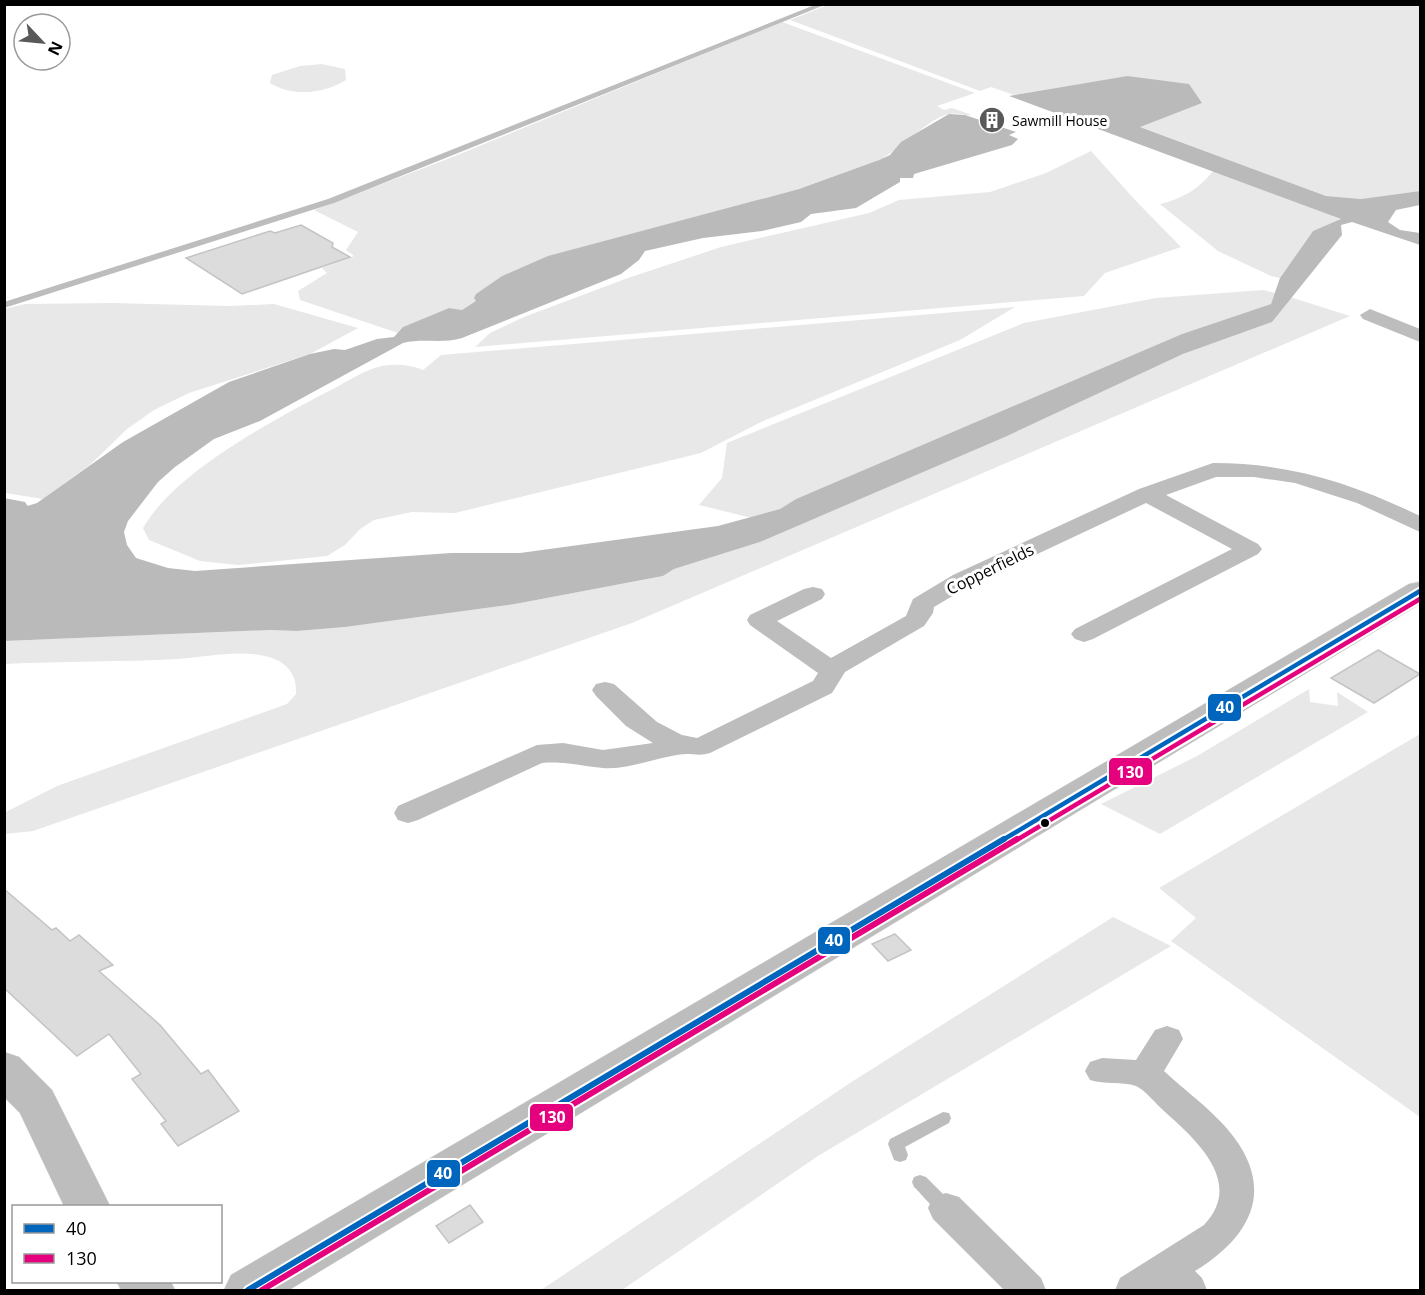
<svg xmlns="http://www.w3.org/2000/svg" width="1425" height="1295" viewBox="0 0 1425 1295" font-family="'Open Sans',sans-serif">
  <style>
    .green { fill: #e8e8e8 }
    .water { fill: #bababa }
    .lines { fill: none; stroke-linecap: round; stroke-linejoin: round }
    .river { fill: #bababa; fill-rule: evenodd }
    .building { fill: #dcdcdc; stroke: #c4c4c4; stroke-width: 1.5 }
    .highway-casing { stroke: #dbdbdb; stroke-width: 1 }
    .lane { fill: #bdbdbd; fill-rule: evenodd }
    .street { fill: #bdbdbd; fill-rule: evenodd }
    .highway { fill: #bdbdbd; fill-rule: evenodd }
    .bus-1-far1-casing { stroke: #fff; stroke-width: 9 }
    .bus-1-casing { stroke: #fff; stroke-width: 10 }
    .bus-2-far1-casing { stroke: #fff; stroke-width: 9 }
    .bus-2-casing { stroke: #fff; stroke-width: 10 }
    .bus-1-far1 { stroke: #0065bd; stroke-width: 4.5 }
    .bus-1 { stroke: #0065bd; stroke-width: 6 }
    .bus-2-far1 { stroke: #e5007d; stroke-width: 4.5 }
    .bus-2 { stroke: #e5007d; stroke-width: 6 }
    .bus-dot { fill: #000; stroke: #fff; stroke-width: 2 }
    .labels { text-anchor: middle; dominant-baseline: central; stroke-width: 6; stroke-linejoin: round; paint-order: stroke }
    .far-poi-label { font-size: 14px; fill: #000; stroke: #fff; text-anchor: start }
    .street-label { font-size: 16px; fill: #000; stroke: #fff }
    .line-badge { stroke: #fff; stroke-width: 2 }
    .badge-label { font-size: 16px; text-anchor: middle; font-weight: bold; fill: #fff }
  </style>
  <rect width="100%" height="100%" fill="#fff"/>
  <g class="green">
    <path d="M 830,4 L 1420,5 L 1420,191 L 1361,199 L 1326,196 L 1138,126 L 1202,103 L 1127,76 L 1014,95 L 991,87 L 980,91 L 790,20 Z"/>
    <path d="M 782,22 L 975,93 L 937,106 L 944,110 L 952,108 L 972,115 C 965,116 957,112 949,114 C 928,118 899,151 879,160 L 799,189 L 548,257 L 502,276 L 476,294 L 477,301 L 462,310 L 449,308 L 403,327 L 398,333 L 300,300 L 298,291 L 327,273 L 322,268 L 354,256 L 346,250 L 358,232 L 314,210 L 450,158 Z"/>
    <path d="M 322,64 L 345,69 L 346,80 C 323,94 293,97 270,83 L 272,75 L 300,66 Z"/>
    <path d="M 1091,151 L 1136,201 L 1181,247 L 1105,273 L 1084,296 L 475,347 L 490,333 L 524,317 L 625,279 L 721,247 L 869,213 L 899,200 L 990,192 L 1046,173 Z"/>
    <path d="M 1213,171 L 1328,214 L 1342,220 L 1313,231 L 1280,278 L 1271,276 L 1218,251 L 1160,204 C 1182,199 1199,189 1213,171 Z"/>
    <path d="M 1263,290 L 1275,293 L 1271,304 L 1182,334 L 796,499 L 780,509 L 752,518 L 699,505 L 722,478 L 727,443 L 1024,323 L 1156,298 Z"/>
    <path d="M 1290,297 L 1350,316 L 632,623 L 33,831 L 5,834 L 4,813 L 57,786 L 287,704 L 296,694 C 297,673 286,661 265,656 C 236,650 207,657 178,659 C 121,662 62,661 5,664 L 5,641 L 270,630 L 297,631 L 345,627 L 515,604 L 663,576 L 674,569 L 760,542 L 1005,437 L 1183,354 L 1272,322 Z"/>
    <path d="M 112,303 L 230,306 L 274,304 L 358,328 L 310,354 L 189,393 L 154,410 L 127,429 L 91,464 L 43,499 L 5,493 L 4,309 L 25,304 Z"/>
    <path d="M 1015,307 L 960,340 L 761,422 L 701,453 L 455,513 L 412,512 L 374,520 L 360,529 L 345,545 L 327,556 L 238,565 L 200,561 L 149,540 L 143,528 C 174,473 270,422 325,393 C 342,385 360,372 378,367 C 392,363 411,365 423,370 L 441,355 Z"/>
    <path d="M 1309,689 L 1310,702 L 1338,706 L 1337,692 L 1368,712 L 1160,834 L 1101,804 L 1197,756 Z"/>
    <path d="M 1420,734 L 1420,1117 L 1171,941 L 1196,918 L 1159,888 Z"/>
    <path d="M 1113,917 L 1171,946 L 818,1156 L 622,1290 L 541,1290 L 853,1081 Z"/>
  </g>
  <path class="water" d="M 1127,76 L 1189,84 L 1202,103 L 1140,127 L 1326,196 L 1361,199 L 1420,191 L 1420,205 L 1396,210 L 1388,222 L 1400,230 L 1420,233 L 1420,245 L 1352,222 L 1341,225 L 1342,235 L 1272,322 L 1183,354 L 1005,437 L 760,542 L 674,569 L 663,576 L 515,604 L 345,627 L 297,631 L 270,630 L 5,641 L 5,523 L 11,511 L 37,503 L 123,442 L 229,382 L 310,354 L 334,349 L 345,350 L 377,339 L 394,337 L 403,327 L 449,308 L 462,310 L 476,301 L 474,298 L 476,294 L 502,276 L 548,256 L 799,189 L 879,160 L 890,155 L 901,142 L 949,114 L 965,115 L 1016,132 L 1009,135 L 1018,139 L 1012,145 L 914,174 L 913,178 L 900,178 L 900,182 L 856,208 L 811,214 L 801,222 L 762,231 L 703,238 L 645,251 L 639,260 L 621,274 L 462,338 C 442,344 423,338 403,343 L 260,421 L 214,439 L 175,467 L 158,482 L 128,521 L 124,532 L 127,545 L 136,558 L 168,568 L 195,571 L 451,553 L 520,553 L 718,526 L 780,509 L 796,499 L 1182,334 L 1271,304 L 1280,278 L 1313,231 L 1341,219 L 1009,96 Z"/>
  <g class="lines">
    <path class="river" d="M 4,498 L 25,502 L 31,511 L 42,589 L 35,598 L 4,608 Z"/>
  </g>
  <g class="building">
    <path d="M 301,225 L 333,243 L 332,247 L 350,257 L 242,294 L 186,258 L 270,231 L 275,233 Z"/>
    <path d="M 1378,650 L 1420,674 L 1374,703 L 1331,678 Z"/>
    <path d="M 4,889 L 52,930 L 56,928 L 70,941 L 79,935 L 113,965 L 99,971 L 160,1025 L 201,1074 L 208,1070 L 239,1111 L 178,1146 L 161,1124 L 166,1121 L 132,1079 L 141,1074 L 109,1034 L 77,1056 L 4,988 Z"/>
    <path d="M 895,934 L 911,950 L 888,961 L 872,944 Z"/>
    <path d="M 470,1205 L 483,1222 L 449,1243 L 436,1226 Z"/>
  </g>
  <g class="lines">
    <g class="highway-casing">
      <g id="highway">
        <path d="M 1420,582 L 1420,604 L 289,1290 L 224,1290 L 231,1275 L 1409,584 Z"/>
        <path d="M 4,1052 L 19,1057 L 52,1090 L 110,1206 L 64,1206 L 20,1113 L 4,1097 Z"/>
        <path d="M 117,1282 L 171,1282 L 175,1290 L 121,1290 Z"/>
      </g>
    </g>
    <g class="lane">
      <path d="M 817,4 L 827,4 L 334,203 L 4,308 L 4,302 L 328,199 Z"/>
      <path d="M 943,1112 L 949,1113 L 951,1118 L 949,1123 L 905,1147 L 908,1155 L 906,1160 L 900,1162 L 894,1160 L 888,1144 L 890,1139 Z"/>
      <path d="M 920,1175 L 926,1177 L 951,1202 L 953,1207 L 951,1212 C 937,1217 924,1196 914,1187 L 912,1182 L 914,1177 Z"/>
    </g>
    <g class="street">
      <path d="M 1370,309 L 1420,329 L 1420,342 L 1363,319 L 1360,315 Z"/>
      <path d="M 1213,463 C 1290,463 1352,483 1420,516 L 1420,532 L 1357,503 L 1295,483 L 1254,477 L 1216,477 L 1166,495 L 1258,544 L 1262,549 L 1258,554 L 1093,639 L 1084,642 L 1075,639 L 1071,634 L 1075,629 L 1232,549 L 1146,503 L 971,585 L 934,607 L 933,613 L 924,626 L 845,672 L 832,693 L 710,753 C 701,756 695,754 686,754 C 658,756 631,770 603,768 C 581,766 563,761 542,763 L 418,820 L 408,823 L 398,820 L 394,813 L 398,806 L 537,745 L 563,743 L 603,750 L 653,743 L 626,726 L 596,696 L 592,690 L 596,684 L 605,682 L 614,684 L 657,722 L 682,735 L 697,738 L 813,681 L 818,673 L 750,625 L 747,620 L 750,615 L 804,589 L 813,587 L 822,589 L 825,594 L 822,599 L 777,621 L 831,658 L 906,616 L 913,599 L 953,575 L 1139,489 Z"/>
      <path d="M 1167,1026 L 1179,1030 L 1183,1039 L 1164,1071 C 1182,1088 1203,1103 1220,1121 C 1276,1179 1260,1231 1195,1271 L 1202,1278 L 1207,1290 L 1115,1290 L 1120,1278 L 1204,1225 C 1245,1182 1195,1139 1164,1111 C 1156,1104 1145,1090 1136,1086 C 1122,1081 1105,1085 1090,1080 L 1085,1071 L 1090,1062 L 1102,1058 L 1136,1060 L 1155,1030 Z"/>
      <path d="M 946,1193 L 959,1197 L 1041,1278 L 1046,1290 L 1004,1290 L 933,1219 L 928,1208 L 933,1197 Z"/>
    </g>
    <use href="#highway" class="highway"/>
    <g class="bus-1-far1-casing">
      <path id="bus-1-far1" d="M 1001,841 L 1420,591"/>
    </g>
    <g class="bus-1-casing">
      <path id="bus-1" d="M 248,1290 L 1004,839"/>
    </g>
    <g class="bus-2-far1-casing">
      <path id="bus-2-far1" d="M 1015,841 L 1420,599"/>
    </g>
    <g class="bus-2-casing">
      <path id="bus-2" d="M 262,1290 L 1017,839"/>
    </g>
    <use href="#bus-1-far1" class="bus-1-far1"/>
    <use href="#bus-1" class="bus-1"/>
    <use href="#bus-2-far1" class="bus-2-far1"/>
    <use href="#bus-2" class="bus-2"/>
  </g>
  <defs>
    <g id="building-disc" transform="scale(1.35)"><circle r="9.5" fill="#595959" stroke="#fff"/><path d="M-4-6H4V6H1V3H-1V6H-4ZM-2.5-4.3h1.7v1.8h-1.7ZM.8-4.3h1.7v1.8H.8ZM-2.5-1h1.7V.8h-1.7ZM.8-1h1.7V.8H.8Z" fill="#fff"/></g>
  </defs>
  <g fill-rule="evenodd">
    <use href="#building-disc" x="992" y="120"/>
  </g>
  <circle class="bus-dot" cx="1045" cy="823" r="5"/>
  <g class="labels">
    <g class="far-poi-label">
      <text x="1012" y="120">Sawmill House</text>
    </g>
    <g class="street-label">
      <text transform="translate(990 569) rotate(-26)">Copperfields</text>
    </g>
  </g>
  <g class="line-badge">
    <rect x="1207" y="693" width="35" height="29" rx="6" fill="#0065bd"/>
    <rect x="1108" y="757" width="45" height="29" rx="6" fill="#e5007d"/>
    <rect x="817" y="926" width="34" height="29" rx="6" fill="#0065bd"/>
    <rect x="529" y="1103" width="45" height="29" rx="6" fill="#e5007d"/>
    <rect x="426" y="1159" width="35" height="29" rx="6" fill="#0065bd"/>
  </g>
  <g class="badge-label">
    <text x="1225" y="713">40</text>
    <text x="1130" y="778">130</text>
    <text x="834" y="946">40</text>
    <text x="552" y="1123">130</text>
    <text x="443" y="1179">40</text>
  </g>
  <rect width="1425" height="1295" fill="none" stroke="#000000" stroke-width="12"/>
  <rect x="12" y="1205" width="210" height="78" fill="#ffffff" stroke="#999999" stroke-width="1.5"/>
  <rect x="24" y="1224" width="30" height="9" fill="#0065bd" stroke="#999999" stroke-width="1.5"/>
  <text x="66" y="1235" font-size="18" fill="#000000">40</text>
  <rect x="24" y="1254" width="30" height="9" fill="#e5007d" stroke="#999999" stroke-width="1.5"/>
  <text x="66" y="1265" font-size="18" fill="#000000">130</text>
  <g transform="translate(42 42) rotate(116)"><circle r="28" fill="#ffffff" stroke="#999999" stroke-width="1.5"/>
  <path d="M0-4.5L10 22L0 15L-10 22Z" fill="#595959"/>
  <text y="-9" font-size="16" font-weight="bold" text-anchor="middle" fill="#000000">N</text>
  </g>
</svg>
